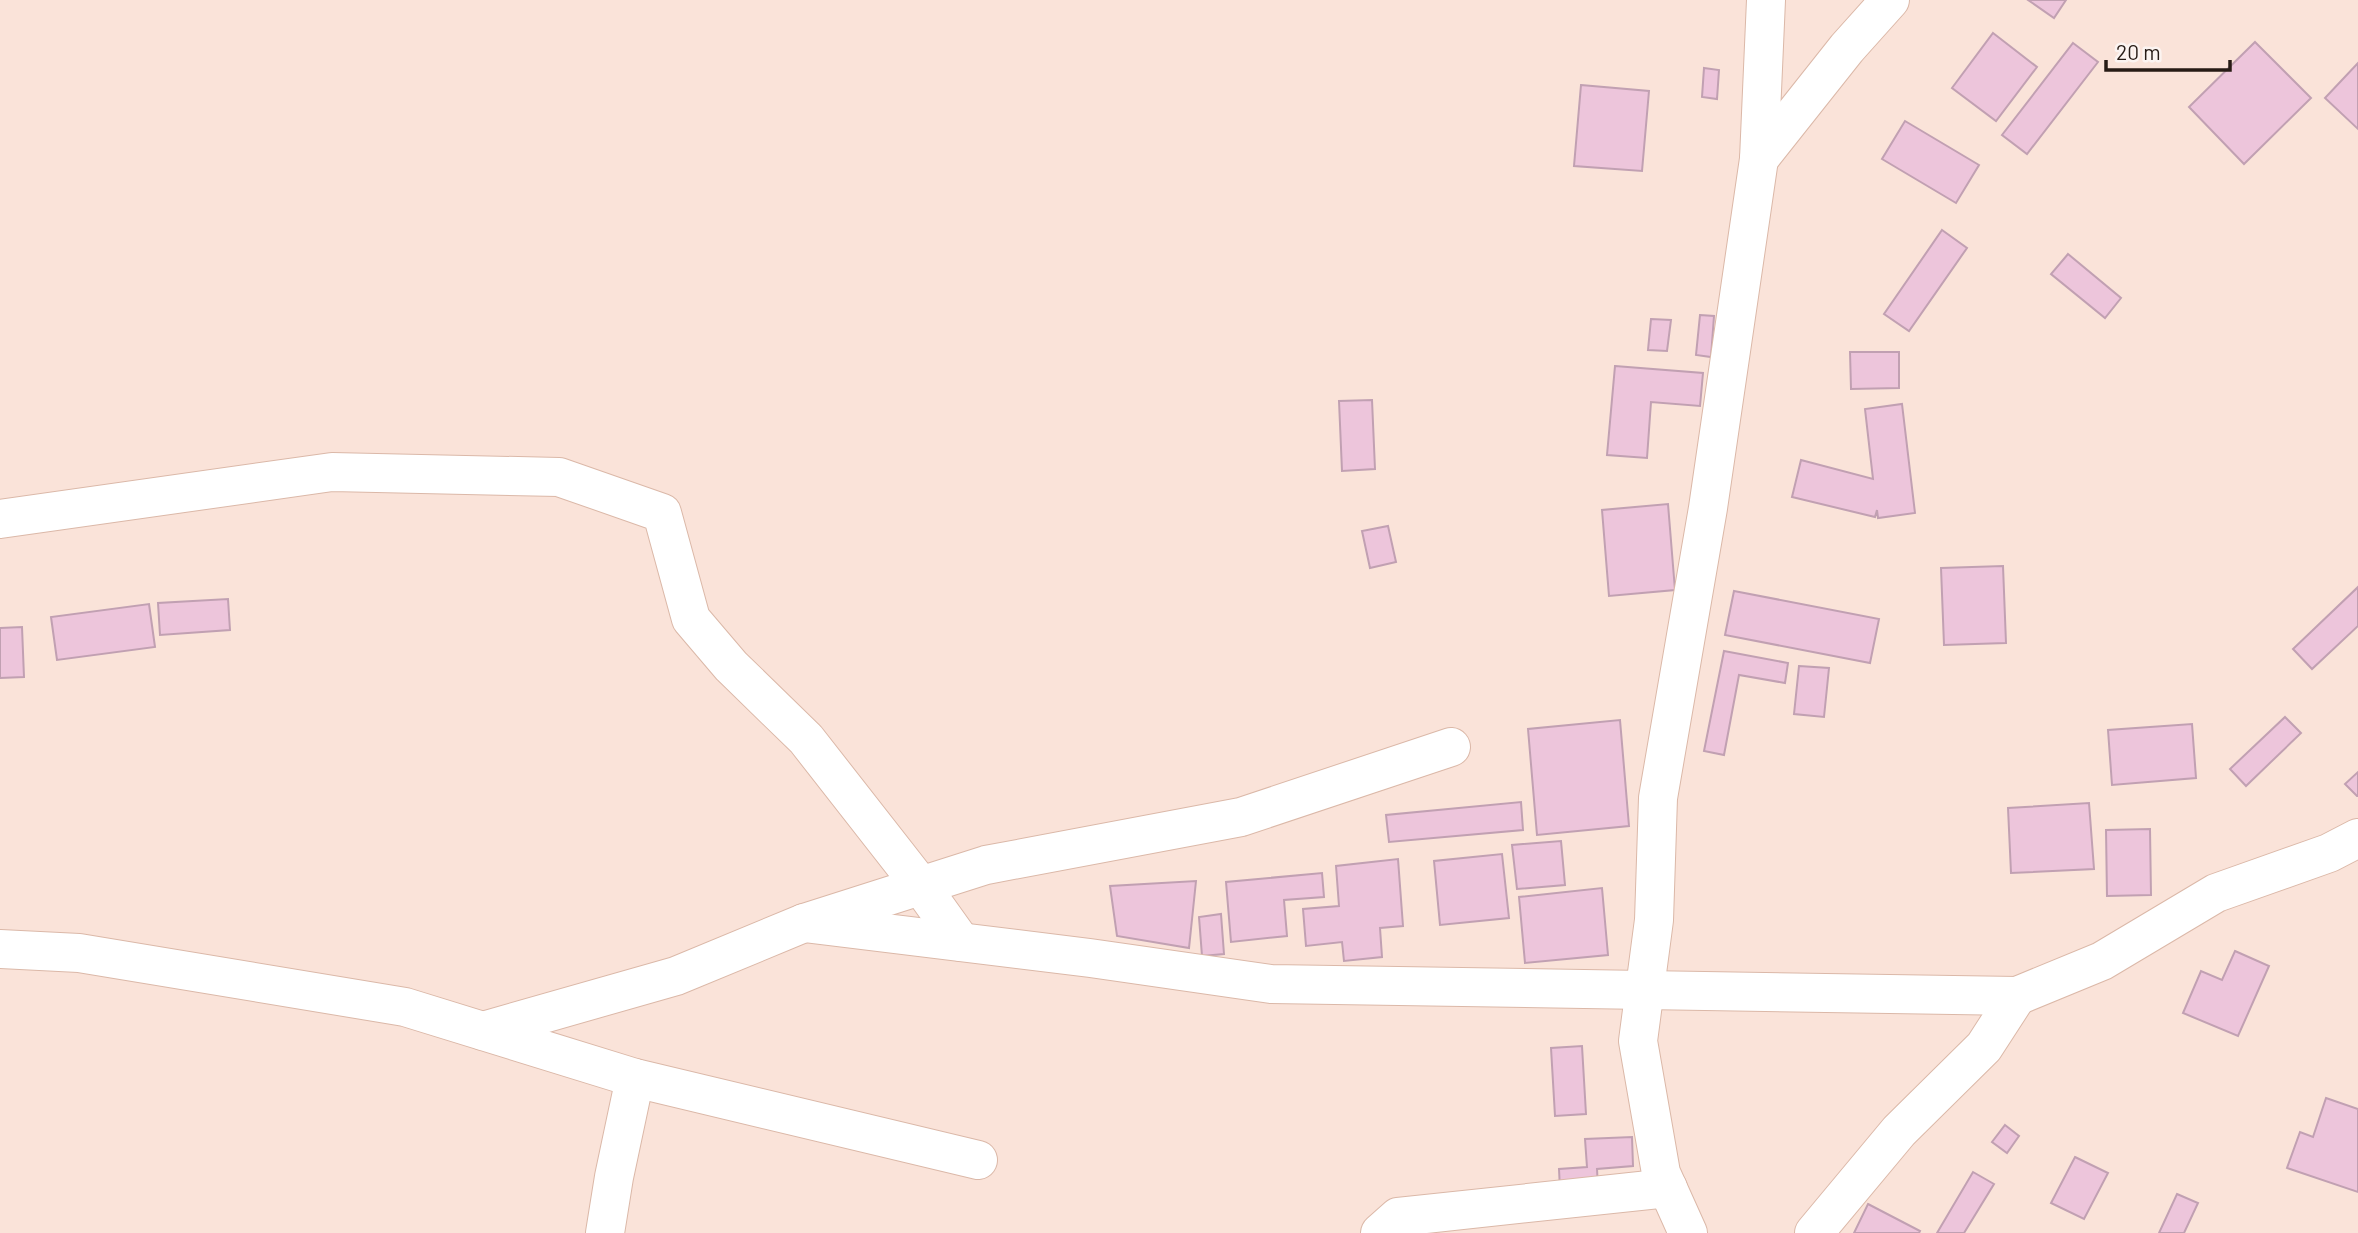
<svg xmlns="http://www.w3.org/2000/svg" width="2358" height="1233" viewBox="0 0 2358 1233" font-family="Barlow,sans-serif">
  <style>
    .building { fill: #edc5db; stroke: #c1a0b2; stroke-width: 2 }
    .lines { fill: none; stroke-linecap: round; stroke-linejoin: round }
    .street-casing { stroke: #dbb8a8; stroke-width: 40 }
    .street { stroke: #fff; stroke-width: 38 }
  </style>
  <rect width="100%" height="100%" fill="#fae3d9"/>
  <g class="building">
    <path d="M 2028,0 L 2066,0 L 2054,18 Z"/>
    <path d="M 1993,33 L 2037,67 L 1996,121 L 1952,88 Z"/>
    <path d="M 2255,42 L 2311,98 L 2244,164 L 2189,107 Z"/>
    <path d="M 2073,43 L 2098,62 L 2027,154 L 2002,135 Z"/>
    <path d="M 2358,63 L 2358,129 L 2325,98 Z"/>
    <path d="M 1704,68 L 1719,70 L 1717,99 L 1702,97 Z"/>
    <path d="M 1581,85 L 1649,91 L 1642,171 L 1574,166 Z"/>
    <path d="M 1905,121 L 1979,165 L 1956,203 L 1882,159 Z"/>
    <path d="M 1942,230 L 1967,248 L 1909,331 L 1884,314 Z"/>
    <path d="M 2068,254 L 2121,298 L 2105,318 L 2051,274 Z"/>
    <path d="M 1700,315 L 1714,316 L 1711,357 L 1696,355 Z"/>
    <path d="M 1651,319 L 1671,320 L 1667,351 L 1648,350 Z"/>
    <path d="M 1850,352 L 1899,352 L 1899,388 L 1851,389 Z"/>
    <path d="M 1615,366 L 1703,373 L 1700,406 L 1651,402 L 1647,458 L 1607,455 Z"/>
    <path d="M 1372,400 L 1375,469 L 1342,471 L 1339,401 Z"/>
    <path d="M 1902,404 L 1915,513 L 1878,518 L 1877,510 L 1875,517 L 1792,497 L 1801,460 L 1873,479 L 1865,409 Z"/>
    <path d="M 1668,504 L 1675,590 L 1609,596 L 1602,510 Z"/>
    <path d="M 1388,526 L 1396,562 L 1370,568 L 1362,531 Z"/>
    <path d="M 2003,566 L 2006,643 L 1944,645 L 1941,568 Z"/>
    <path d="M 2358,587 L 2358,626 L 2312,669 L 2293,649 Z"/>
    <path d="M 1734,591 L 1879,619 L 1870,663 L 1725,635 Z"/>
    <path d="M 228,599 L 230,630 L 160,635 L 158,603 Z"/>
    <path d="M 149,604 L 155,647 L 57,660 L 51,617 Z"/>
    <path d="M 22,627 L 24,677 L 0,678 L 0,628 Z"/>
    <path d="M 1724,651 L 1788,663 L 1785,683 L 1739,675 L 1724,755 L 1704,751 Z"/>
    <path d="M 1799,666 L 1829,668 L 1824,717 L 1794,714 Z"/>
    <path d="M 2285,717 L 2301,733 L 2246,786 L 2230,769 Z"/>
    <path d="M 1620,720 L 1629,826 L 1537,835 L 1528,729 Z"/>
    <path d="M 2192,724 L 2196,778 L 2112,785 L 2108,730 Z"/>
    <path d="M 2358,772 L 2358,796 L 2357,796 L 2345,784 Z"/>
    <path d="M 1521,802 L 1523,830 L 1389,842 L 1386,815 Z"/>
    <path d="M 2089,803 L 2094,869 L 2011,873 L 2008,808 Z"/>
    <path d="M 2150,829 L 2151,895 L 2107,896 L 2106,830 Z"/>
    <path d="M 1561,841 L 1565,885 L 1517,889 L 1512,845 Z"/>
    <path d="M 1502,854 L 1509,918 L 1440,925 L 1434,861 Z"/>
    <path d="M 1398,859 L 1403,926 L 1380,928 L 1382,957 L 1344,961 L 1342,942 L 1306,946 L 1303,909 L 1339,906 L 1336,866 Z"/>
    <path d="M 1322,873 L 1324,897 L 1284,900 L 1287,936 L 1231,942 L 1226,882 Z"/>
    <path d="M 1196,881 L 1189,948 L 1117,936 L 1110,886 Z"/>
    <path d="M 1602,888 L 1608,955 L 1525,963 L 1519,897 Z"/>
    <path d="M 1221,914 L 1224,954 L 1202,956 L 1199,917 Z"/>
    <path d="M 2235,951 L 2269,966 L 2238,1036 L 2183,1013 L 2201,971 L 2222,980 Z"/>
    <path d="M 1582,1046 L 1586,1114 L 1555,1116 L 1551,1048 Z"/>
    <path d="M 2326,1098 L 2358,1109 L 2358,1192 L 2287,1168 L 2300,1132 L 2313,1137 Z"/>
    <path d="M 2005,1125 L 2019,1136 L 2007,1153 L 1992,1142 Z"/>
    <path d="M 1632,1137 L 1633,1166 L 1597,1169 L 1598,1188 L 1560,1190 L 1559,1169 L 1587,1167 L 1585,1139 Z"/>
    <path d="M 2075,1157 L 2108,1173 L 2084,1219 L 2051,1203 Z"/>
    <path d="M 1973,1172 L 1994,1184 L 1964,1233 L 1937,1233 Z"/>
    <path d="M 2177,1194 L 2198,1203 L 2184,1233 L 2159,1233 Z"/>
    <path d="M 1868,1204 L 1920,1231 L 1919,1233 L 1854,1233 Z"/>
  </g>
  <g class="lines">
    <g class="street-casing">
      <g id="street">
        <path d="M 1759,159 L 1847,48 L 1890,0"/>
        <path d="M 0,519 L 332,472 L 559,477 L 662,513 L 691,619 L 731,666 L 806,739 L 921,886 L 961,942"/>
        <path d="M 804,923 L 1090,958 L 1271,984 L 2017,996 L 2102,961 L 2216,893 L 2329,853 L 2358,838"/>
        <path d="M 0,949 L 79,953 L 405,1007 L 635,1078 L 978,1160"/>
        <path d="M 483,1031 L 676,976 L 804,923 L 986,865 L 1241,817 L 1451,747"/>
        <path d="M 605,1233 L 614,1177 L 635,1078"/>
        <path d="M 1380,1233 L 1398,1217 L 1668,1188"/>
        <path d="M 1688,1233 L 1661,1173 L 1638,1041 L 1654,920 L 1658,798 L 1708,508 L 1759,159 L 1766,0"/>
        <path d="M 1814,1233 L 1899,1131 L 1984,1047 L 2017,996"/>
      </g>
    </g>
    <use href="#street" class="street"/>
  </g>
  <path d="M2106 60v10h124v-10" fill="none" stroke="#271b15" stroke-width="3.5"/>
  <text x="2116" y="60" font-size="21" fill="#271b15" stroke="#fcf4f1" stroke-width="5" paint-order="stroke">20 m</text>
</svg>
